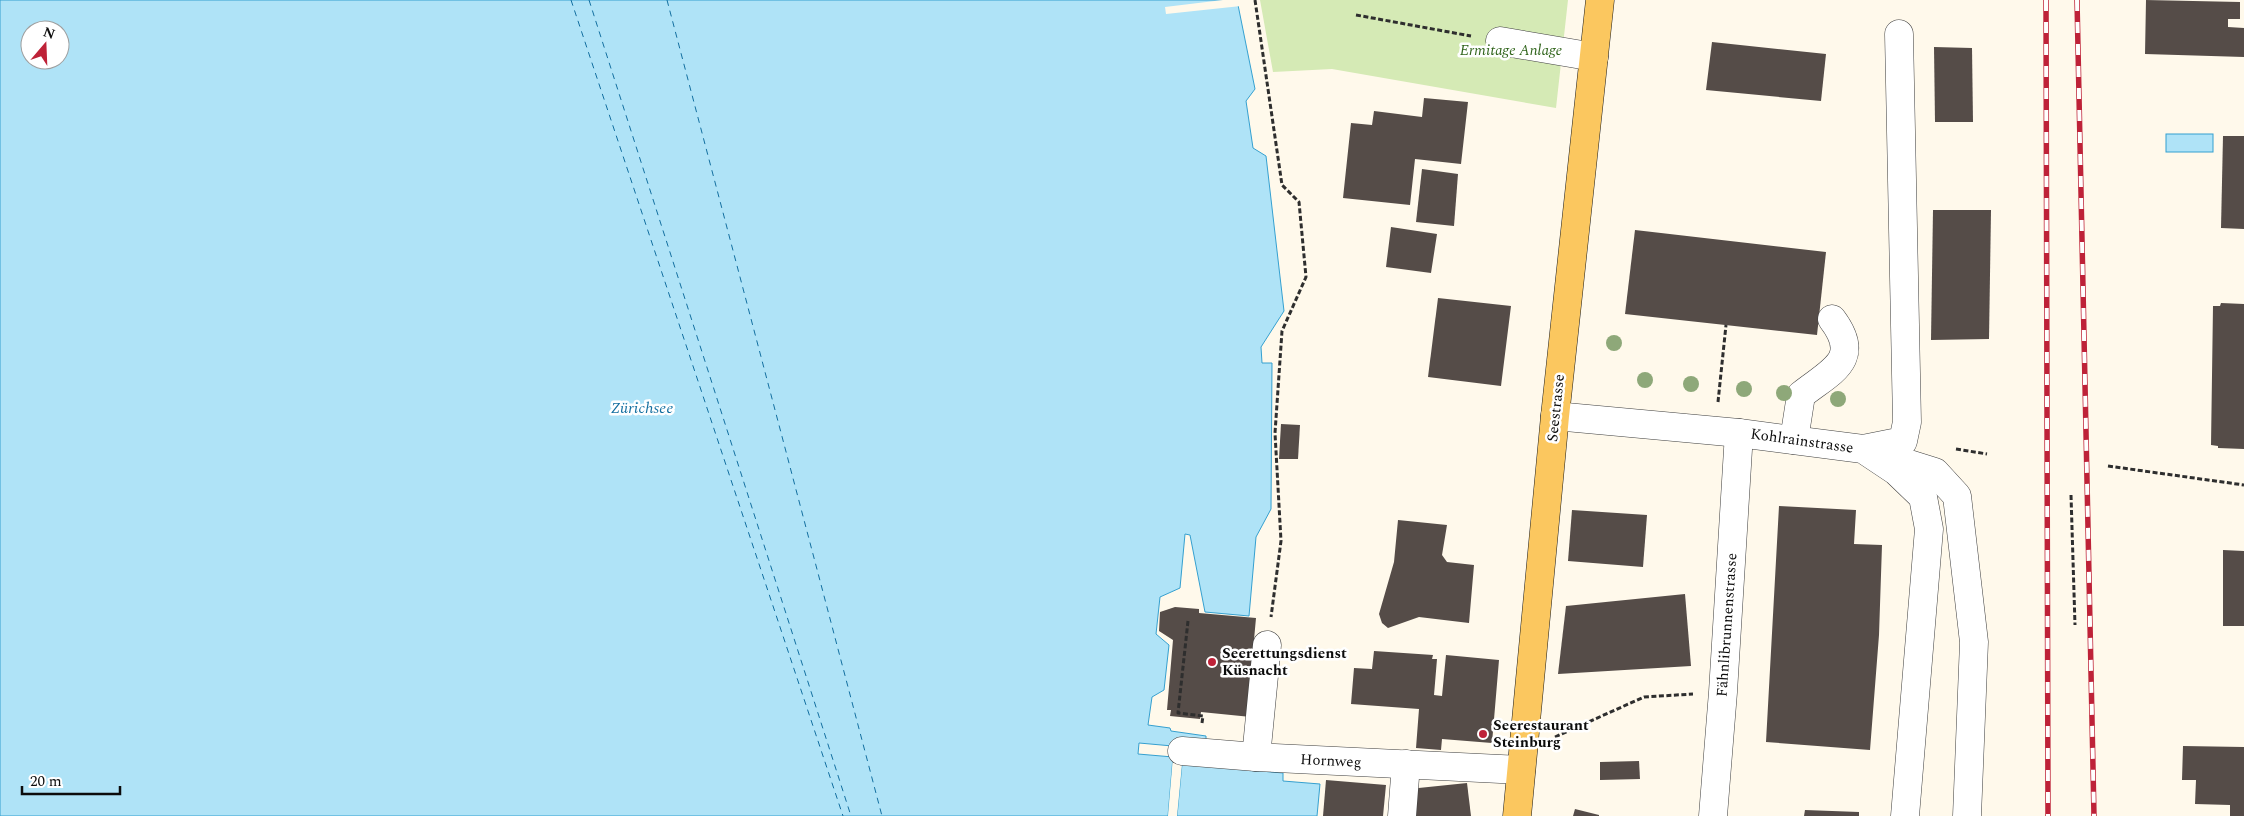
<svg xmlns="http://www.w3.org/2000/svg" width="2244" height="816" viewBox="0 0 2244 816" font-family="Spectral,serif">
  <style>
    .green { fill: #d5eab5 }
    .water { fill: #afe3f7; stroke: #35a0d0; fill-rule: evenodd }
    .pier { fill: #fff9eb }
    .lines { fill: none; stroke-linecap: round; stroke-linejoin: round }
    .ferry { stroke: #136fa0; stroke-width: 1; stroke-dasharray: 6 5; stroke-linecap: butt }
    .building { fill: #554c48 }
    .minor-casing { stroke: #3f3f3f; stroke-width: 29 }
    .major-casing { stroke: #1d1d1d; stroke-width: 29 }
    .path { stroke: #2e2e2e; stroke-width: 3; stroke-dasharray: 5 2.5; stroke-linecap: butt }
    .minor { stroke: #fff; stroke-width: 28 }
    .major { stroke: #fbc75f; stroke-width: 28 }
    .rail-casing { stroke: #be2238; stroke-width: 5.5 }
    .rail { stroke: #fff; stroke-width: 4; stroke-dasharray: 11; stroke-linecap: butt }
    .tree { fill: #8ea879 }
    .poi-dot { fill: #be2238; stroke: #fff; stroke-width: 2 }
    .labels { text-anchor: middle; dominant-baseline: central; stroke-width: 5; stroke-linejoin: round; paint-order: stroke }
    .park-label { font-size: 15px; font-style: italic; fill: #31651c; stroke: #fff }
    .street-label { font-size: 15px; fill: #0c0c0c; stroke: #fff }
    .poi-label { font-size: 15px; font-weight: bold; fill: #0c0c0c; stroke: #fff; text-anchor: start }
    .water-label { font-size: 16px; font-style: italic; fill: #136fa0; stroke: #fff }
  </style>
  <rect width="100%" height="100%" fill="#fff9eb"/>
  <path class="green" d="M 1260,0 L 1568,0 L 1556,108 L 1332,69 L 1273,72 Z"/>
  <g class="water">
    <path d="M 0,0 L 1237,0 L 1255,89 L 1246,101 L 1253,148 L 1266,156 L 1284,311 L 1261,347 L 1262,363 L 1272,363 L 1271,509 L 1256,537 L 1249,616 L 1205,612 L 1190,535 L 1185,534 L 1180,588 L 1160,597 L 1156,634 L 1169,645 L 1164,690 L 1152,697 L 1148,725 L 1170,728 L 1171,731 L 1206,736 L 1206,749 L 1139,743 L 1138,754 L 1173,757 L 1168,816 L 0,816 ZM 30,30 L 60,30 L 60,60 L 30,60 Z"/>
    <rect x="2166" y="134" width="47" height="18"/>
    <path d="M 1182,764 L 1283,773 L 1283,781 L 1320,784 L 1317,816 L 1177,816 Z"/>
  </g>
  <g class="pier">
    <path d="M 1223,0 L 1240,0 L 1241,6 L 1166,14 L 1165,7 Z"/>
    <path d="M 1173,757 L 1175,759 L 1170,816 L 1168,816 Z"/>
    <path d="M 1179,764 L 1182,764 L 1177,816 L 1175,816 Z"/>
  </g>
  <g class="lines">
    <g class="ferry">
      <path d="M 571,0 L 843,816"/>
      <path d="M 589,0 L 851,816"/>
      <path d="M 667,0 L 882,816"/>
    </g>
  </g>
  <g class="building">
    <path d="M 2146,0 L 2240,2 L 2240,19 L 2228,19 L 2228,27 L 2244,28 L 2244,57 L 2145,54 Z"/>
    <path d="M 1712,42 L 1826,54 L 1821,101 L 1706,90 Z"/>
    <path d="M 1934,47 L 1972,48 L 1973,122 L 1935,122 Z"/>
    <path d="M 1424,98 L 1468,102 L 1461,164 L 1415,159 L 1410,205 L 1343,198 L 1351,123 L 1372,125 L 1374,111 L 1422,117 Z"/>
    <path d="M 2223,136 L 2244,136 L 2244,229 L 2221,228 Z"/>
    <path d="M 1422,169 L 1458,174 L 1454,226 L 1416,222 Z"/>
    <path d="M 1933,210 L 1991,210 L 1989,339 L 1931,340 Z"/>
    <path d="M 1391,227 L 1437,234 L 1431,273 L 1386,267 Z"/>
    <path d="M 1635,230 L 1826,252 L 1817,335 L 1625,314 Z"/>
    <path d="M 1438,298 L 1511,306 L 1501,386 L 1428,377 Z"/>
    <path d="M 2221,303 L 2244,304 L 2244,449 L 2218,448 L 2218,446 L 2211,445 L 2213,306 L 2220,306 Z"/>
    <path d="M 1281,424 L 1300,425 L 1298,459 L 1279,459 Z"/>
    <path d="M 1779,506 L 1856,510 L 1854,544 L 1882,545 L 1879,635 L 1870,750 L 1766,742 Z"/>
    <path d="M 1572,510 L 1647,515 L 1643,567 L 1568,561 Z"/>
    <path d="M 1398,520 L 1447,525 L 1442,555 L 1447,562 L 1474,565 L 1469,623 L 1419,617 L 1388,628 L 1382,623 L 1379,614 L 1394,562 Z"/>
    <path d="M 2223,550 L 2244,551 L 2244,626 L 2223,626 Z"/>
    <path d="M 1685,594 L 1691,666 L 1558,674 L 1566,606 Z"/>
    <path d="M 1175,607 L 1199,609 L 1199,613 L 1256,618 L 1250,683 L 1251,717 L 1201,712 L 1200,719 L 1170,716 L 1171,710 L 1167,710 L 1173,640 L 1159,631 L 1160,612 Z"/>
    <path d="M 1374,651 L 1433,655 L 1432,659 L 1437,659 L 1434,695 L 1442,696 L 1446,655 L 1499,660 L 1492,743 L 1442,739 L 1441,750 L 1416,748 L 1419,709 L 1351,704 L 1354,668 L 1372,669 Z"/>
    <path d="M 2183,746 L 2244,747 L 2244,816 L 2230,816 L 2230,805 L 2195,804 L 2196,780 L 2182,780 Z"/>
    <path d="M 1639,761 L 1640,779 L 1600,780 L 1600,762 Z"/>
    <path d="M 1326,780 L 1386,785 L 1383,816 L 1323,816 Z"/>
    <path d="M 1467,783 L 1471,816 L 1413,816 L 1409,789 Z"/>
    <path d="M 1575,809 L 1599,815 L 1599,816 L 1573,816 Z"/>
    <path d="M 1805,810 L 1859,812 L 1859,816 L 1804,816 Z"/>
  </g>
  <g class="lines">
    <g class="minor-casing">
      <g id="minor">
        <path d="M 1500,41 L 1594,57"/>
        <path d="M 1555,416 L 1739,433 L 1863,449 L 1896,471 L 1923,497 L 1929,529 L 1905,816"/>
        <path d="M 1794,440 L 1801,395 C 1831,371 1863,360 1832,319"/>
        <path d="M 1863,449 L 1903,441 L 1907,422 L 1899,34"/>
        <path d="M 1884,456 L 1935,472 L 1957,496 L 1974,642 L 1967,816"/>
        <path d="M 1182,751 L 1256,757 L 1521,770"/>
        <path d="M 1256,757 L 1267,645"/>
        <path d="M 1402,816 L 1406,764"/>
        <path d="M 1713,816 L 1723,692 L 1739,433"/>
      </g>
    </g>
    <g class="major-casing">
      <path id="major" d="M 1517,816 L 1555,416 L 1600,0"/>
    </g>
    <g class="path">
      <path d="M 1255,0 L 1282,185 L 1299,202 L 1306,277 L 1282,331 L 1275,433 L 1281,541 L 1271,617"/>
      <path d="M 1356,15 L 1471,36"/>
      <path d="M 1718,402 L 1726,325"/>
      <path d="M 1956,449 L 1987,454"/>
      <path d="M 2108,466 L 2244,485"/>
      <path d="M 2071,495 L 2075,625"/>
      <path d="M 1188,621 L 1178,713 L 1203,716 L 1202,723"/>
      <path d="M 1555,737 L 1644,697 L 1693,694"/>
    </g>
    <use href="#minor" class="minor"/>
    <use href="#major" class="major"/>
    <g class="rail-casing">
      <g id="rail">
        <path d="M 2046,0 L 2048,816"/>
        <path d="M 2077,0 L 2094,816"/>
      </g>
    </g>
    <use href="#rail" class="rail"/>
  </g>
  <g class="tree">
    <circle cx="1614" cy="343" r="8"/>
    <circle cx="1645" cy="380" r="8"/>
    <circle cx="1691" cy="384" r="8"/>
    <circle cx="1744" cy="389" r="8"/>
    <circle cx="1784" cy="393" r="8"/>
    <circle cx="1838" cy="399" r="8"/>
  </g>
  <g class="poi-dot">
    <circle cx="1212" cy="662" r="5"/>
    <circle cx="1483" cy="734" r="5"/>
  </g>
  <g class="labels">
    <g class="park-label">
      <text x="1511" y="50">Ermitage Anlage</text>
    </g>
    <g class="street-label">
      <text transform="translate(1556 408) rotate(-84)">Seestrasse</text>
      <text transform="translate(1802 441) rotate(8)">Kohlrainstrasse</text>
      <text transform="translate(1727 625) rotate(-86)">Fähnlibrunnenstrasse</text>
      <text transform="translate(1331 761) rotate(3)">Hornweg</text>
    </g>
    <g class="poi-label">
      <text x="1222" y="653">Seerettungsdienst<tspan x="1222" dy="17">Küsnacht</tspan></text>
      <text x="1493" y="725">Seerestaurant<tspan x="1493" dy="17">Steinburg</tspan></text>
    </g>
    <g class="water-label">
      <text x="642" y="408">Zürichsee</text>
    </g>
  </g>
  <g transform="translate(45 45) rotate(19)"><circle r="24" fill="#ffffff" stroke="#9e9e9e"/>
  <path d="M0-4L9 19L0 12L-9 19Z" fill="#be2238"/>
  <text y="-8" font-size="14" font-weight="bold" text-anchor="middle" fill="#0c0c0c">N</text>
  </g>
  <path d="M22 786v8h98v-8" fill="none" stroke="#0c0c0c" stroke-width="2.5"/>
  <text x="30" y="786" font-size="15" fill="#0c0c0c" stroke="#ffffff" stroke-width="4" paint-order="stroke">20 m</text>
</svg>
